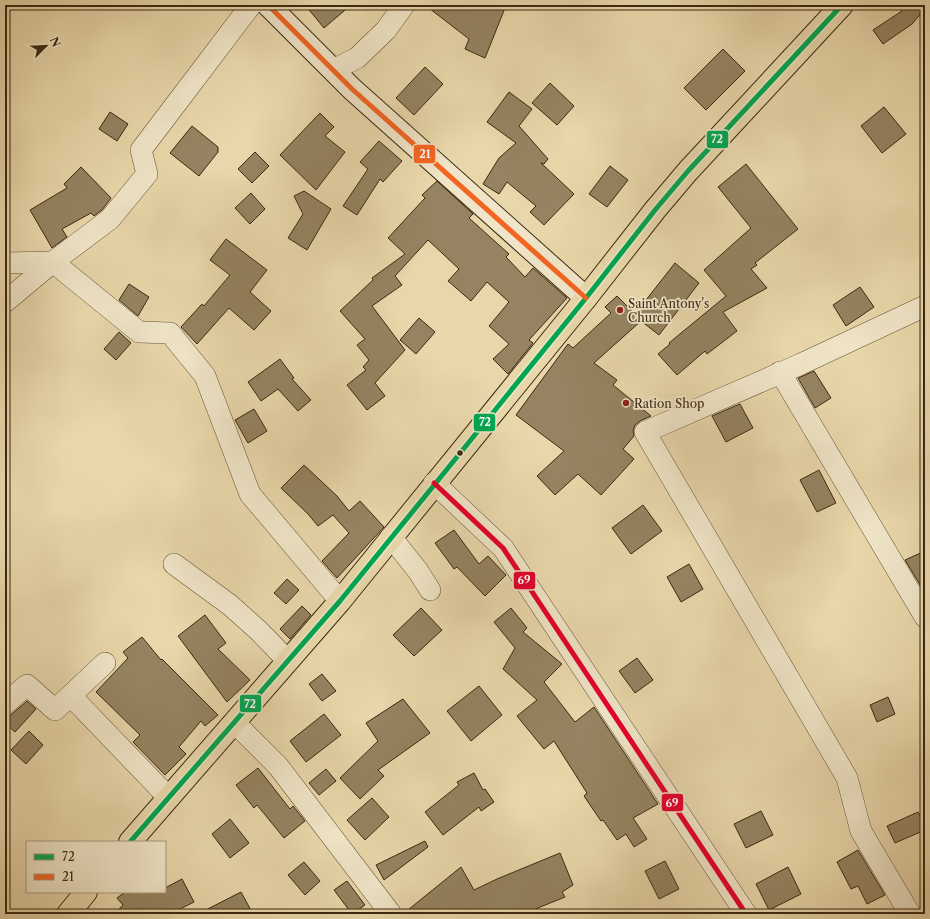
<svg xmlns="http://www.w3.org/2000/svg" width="930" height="919" viewBox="0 0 930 919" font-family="'Libre Caslon Text',serif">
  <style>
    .building { fill: #958361; stroke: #3b2911 }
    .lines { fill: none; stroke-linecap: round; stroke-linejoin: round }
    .minor-casing { stroke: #665437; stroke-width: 22 }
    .secondary-casing { stroke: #3b2911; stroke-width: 24 }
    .primary-casing { stroke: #3b2911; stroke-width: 24 }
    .minor { stroke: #f0e5c8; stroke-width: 21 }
    .secondary { stroke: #f0e5c8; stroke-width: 22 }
    .primary { stroke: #e8d7aa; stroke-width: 22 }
    .bus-1-casing { stroke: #f0e5c8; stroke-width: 8 }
    .bus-2-casing { stroke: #f0e5c8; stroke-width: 8 }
    .bus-3-casing { stroke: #f0e5c8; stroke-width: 8 }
    .bus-1 { stroke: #00a651; stroke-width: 5 }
    .bus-2 { stroke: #f26522; stroke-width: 5 }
    .bus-3 { stroke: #e4002b; stroke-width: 5 }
    .poi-dot { fill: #8f2418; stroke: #f0e5c8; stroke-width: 1.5 }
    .bus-dot { fill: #3b2911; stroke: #f0e5c8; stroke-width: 1.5 }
    .labels { text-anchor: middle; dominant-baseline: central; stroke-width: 3.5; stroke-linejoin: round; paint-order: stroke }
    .poi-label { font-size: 12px; fill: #3b2911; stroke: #f0e5c8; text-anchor: start }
    .line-badge { stroke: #f0e5c8; stroke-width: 1.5 }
    .badge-label { font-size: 11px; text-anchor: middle; font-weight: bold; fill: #fff }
  </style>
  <rect width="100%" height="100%" fill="#e8d7aa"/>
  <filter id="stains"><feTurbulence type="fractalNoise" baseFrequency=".005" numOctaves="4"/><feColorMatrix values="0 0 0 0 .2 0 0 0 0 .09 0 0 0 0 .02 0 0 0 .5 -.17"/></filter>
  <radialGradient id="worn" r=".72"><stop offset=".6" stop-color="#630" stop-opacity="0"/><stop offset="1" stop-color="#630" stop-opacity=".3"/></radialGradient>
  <g class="building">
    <path d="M 305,5 L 351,5 L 324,28 Z"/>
    <path d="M 425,5 L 497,5 L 505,8 L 485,58 L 465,49 L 469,39 Z"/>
    <path d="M 897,5 L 925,5 L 925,9 L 912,24 L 883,44 L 873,30 L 902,11 Z"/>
    <path d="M 723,49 L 745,71 L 706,110 L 684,88 Z"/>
    <path d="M 425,67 L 443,84 L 414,115 L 396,98 Z"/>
    <path d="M 550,83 L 574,106 L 557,125 L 532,103 Z"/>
    <path d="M 509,92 L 532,109 L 519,126 L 548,159 L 544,164 L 541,163 L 574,194 L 544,225 L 530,212 L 536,206 L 507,182 L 499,194 L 483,184 L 499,158 L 516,143 L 487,122 Z"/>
    <path d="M 884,107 L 906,134 L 882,153 L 861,126 Z"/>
    <path d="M 110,112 L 128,124 L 117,141 L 99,129 Z"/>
    <path d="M 320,113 L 334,127 L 325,136 L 345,152 L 316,190 L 280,155 Z"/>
    <path d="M 192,126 L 218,147 L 218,152 L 199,176 L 170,153 Z"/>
    <path d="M 379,141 L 402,161 L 383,182 L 380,179 L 357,215 L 343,206 L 368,169 L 360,162 Z"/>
    <path d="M 255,152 L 269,166 L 252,183 L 238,169 Z"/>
    <path d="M 746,164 L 798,229 L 755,263 L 757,265 L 751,269 L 767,288 L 723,312 L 737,331 L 707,354 L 705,351 L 677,375 L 658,354 L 670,344 L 669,343 L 726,296 L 704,270 L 751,228 L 718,187 Z"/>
    <path d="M 610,166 L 628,180 L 607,207 L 589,194 Z"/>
    <path d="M 81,167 L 111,198 L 102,210 L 94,216 L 91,213 L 62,229 L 67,237 L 52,248 L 30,210 L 67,188 L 64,184 Z"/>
    <path d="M 437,181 L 473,214 L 469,218 L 509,254 L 506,257 L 525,277 L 533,268 L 567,298 L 529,340 L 533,343 L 508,374 L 493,359 L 509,344 L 489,326 L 509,302 L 487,282 L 471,301 L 448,281 L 459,269 L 428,240 L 395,276 L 402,285 L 372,306 L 405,350 L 375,383 L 385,396 L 367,410 L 347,385 L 366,370 L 363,367 L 369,360 L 357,345 L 365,339 L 340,311 L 373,280 L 372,278 L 405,254 L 388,238 L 425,198 L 422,195 Z"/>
    <path d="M 304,191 L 331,209 L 307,250 L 288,238 L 303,214 L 294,196 Z"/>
    <path d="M 251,193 L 265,209 L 250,224 L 235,208 Z"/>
    <path d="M 226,239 L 267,270 L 250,292 L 271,311 L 254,330 L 229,308 L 197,344 L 181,327 L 202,304 L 204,306 L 230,275 L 210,260 Z"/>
    <path d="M 675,263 L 699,283 L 659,335 L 641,321 L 594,363 L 617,380 L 613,385 L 651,416 L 640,421 L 635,425 L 633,431 L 634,436 L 623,449 L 634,459 L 601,495 L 578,474 L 555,495 L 537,476 L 564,451 L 516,415 L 568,344 L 573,348 L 611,313 L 605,307 L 617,296 L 635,314 Z"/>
    <path d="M 129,284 L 149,297 L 138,316 L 119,300 Z"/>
    <path d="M 860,287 L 874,307 L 846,326 L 833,305 Z"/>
    <path d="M 419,318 L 435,332 L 416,354 L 400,340 Z"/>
    <path d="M 119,332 L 131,343 L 116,360 L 104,349 Z"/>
    <path d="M 280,359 L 294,378 L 292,379 L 311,400 L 298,411 L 278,389 L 261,401 L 248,382 Z"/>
    <path d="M 814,371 L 831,398 L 815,408 L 798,378 Z"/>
    <path d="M 740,404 L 753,428 L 726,442 L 712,416 Z"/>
    <path d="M 254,409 L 267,431 L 248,443 L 235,420 Z"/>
    <path d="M 304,465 L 337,496 L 349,511 L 360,501 L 384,527 L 337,578 L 322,561 L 349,533 L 333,515 L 318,526 L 308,514 L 281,488 Z"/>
    <path d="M 819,470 L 836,503 L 817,512 L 800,480 Z"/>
    <path d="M 643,505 L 662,531 L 631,554 L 612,528 Z"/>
    <path d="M 454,530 L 479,564 L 488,556 L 506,575 L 485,596 L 457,567 L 454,569 L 435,543 Z"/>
    <path d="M 925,551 L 925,593 L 905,560 Z"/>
    <path d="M 689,564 L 703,589 L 681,602 L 667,577 Z"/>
    <path d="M 287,579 L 299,590 L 286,604 L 274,593 Z"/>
    <path d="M 302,606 L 311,615 L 290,639 L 280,629 Z"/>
    <path d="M 421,608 L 442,630 L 414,656 L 393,635 Z"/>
    <path d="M 511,608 L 527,628 L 523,632 L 562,664 L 544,682 L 575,722 L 594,707 L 658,804 L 633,818 L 647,839 L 634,847 L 626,834 L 617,840 L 603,820 L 601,821 L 584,796 L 587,793 L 554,741 L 544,749 L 517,716 L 537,700 L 503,669 L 515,648 L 494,622 Z"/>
    <path d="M 205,615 L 226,643 L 218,649 L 250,680 L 227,702 L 178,636 Z"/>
    <path d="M 142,637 L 161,660 L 162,659 L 218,715 L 205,726 L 201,721 L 179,747 L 186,754 L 165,775 L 133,742 L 140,735 L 96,692 L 128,658 L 123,652 Z"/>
    <path d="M 637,658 L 653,680 L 635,693 L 619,671 Z"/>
    <path d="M 322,674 L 336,691 L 322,701 L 309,684 Z"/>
    <path d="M 479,686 L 502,715 L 471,741 L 447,711 Z"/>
    <path d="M 888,697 L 895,714 L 877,722 L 870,705 Z"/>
    <path d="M 403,699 L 430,733 L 378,770 L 384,776 L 360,799 L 340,778 L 378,741 L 366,723 Z"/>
    <path d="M 27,701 L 36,709 L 15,732 L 5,723 L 5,720 Z"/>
    <path d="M 324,714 L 341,735 L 306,762 L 290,741 Z"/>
    <path d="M 29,731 L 43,745 L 26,764 L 11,750 Z"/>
    <path d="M 258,768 L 290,809 L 293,806 L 305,821 L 284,838 L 257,805 L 254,808 L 236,785 Z"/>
    <path d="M 326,769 L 336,781 L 319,795 L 309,783 Z"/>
    <path d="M 474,773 L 483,790 L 485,789 L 494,802 L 481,811 L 479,807 L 443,835 L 425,812 L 459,785 L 457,782 Z"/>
    <path d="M 372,798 L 389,817 L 365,840 L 347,820 Z"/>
    <path d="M 761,811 L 773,835 L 746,848 L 734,824 Z"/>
    <path d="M 918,812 L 925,826 L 925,830 L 895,843 L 887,826 Z"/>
    <path d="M 230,819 L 249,843 L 230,858 L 212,834 Z"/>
    <path d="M 425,841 L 428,847 L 384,880 L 376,865 Z"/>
    <path d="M 858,850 L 885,895 L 867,904 L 858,886 L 851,889 L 837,862 Z"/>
    <path d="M 560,853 L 573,885 L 562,892 L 565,897 L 523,914 L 403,914 L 461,867 L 474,890 L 497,879 Z"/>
    <path d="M 665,861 L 679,889 L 659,899 L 645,871 Z"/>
    <path d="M 304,862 L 320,881 L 305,895 L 288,875 Z"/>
    <path d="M 788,867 L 801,894 L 769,910 L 756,884 Z"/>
    <path d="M 182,879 L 194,902 L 170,914 L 114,914 L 123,905 L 117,898 L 125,892 L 165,892 L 165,888 Z"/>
    <path d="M 347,881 L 365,905 L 352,914 L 334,890 Z"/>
    <path d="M 241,892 L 253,914 L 198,914 Z"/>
  </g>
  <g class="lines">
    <g class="minor-casing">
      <g id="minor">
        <path d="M 251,5 L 141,150 L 147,174 L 110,219 L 53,262 L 139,332 L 170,333 L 205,376 L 250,494 L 340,601"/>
        <path d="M 333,70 L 357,58 L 386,30 L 404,5"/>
        <path d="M 5,263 L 53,262 L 5,302"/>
        <path d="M 780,372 L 925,617"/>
        <path d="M 434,483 L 503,548 L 746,914"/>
        <path d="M 391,537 L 418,571 L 430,590"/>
        <path d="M 174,564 L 230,605 L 259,631 L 288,661"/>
        <path d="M 71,696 L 169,798"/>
        <path d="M 5,704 L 27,685 L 55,710 L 105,663"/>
        <path d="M 235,723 L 278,766 L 391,914"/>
        <path d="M 910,914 L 861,831 L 847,778 L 645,432 L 801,364 L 925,306"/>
      </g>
    </g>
    <g class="secondary-casing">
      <path id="secondary" d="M 268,5 L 352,89 L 586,298"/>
    </g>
    <g class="primary-casing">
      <g id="primary">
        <path d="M 130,842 L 340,601 L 586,298 L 655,210 L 688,171 L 842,5"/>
        <path d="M 68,914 L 86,892"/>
      </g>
    </g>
    <use href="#minor" class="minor"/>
    <use href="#secondary" class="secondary"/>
    <use href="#primary" class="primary"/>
    <g class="bus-1-casing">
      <path id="bus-1" d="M 130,842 L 340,601 L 586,298 L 655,210 L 688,171 L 842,5"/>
    </g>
    <g class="bus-2-casing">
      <path id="bus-2" d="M 268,5 L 352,89 L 586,298"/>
    </g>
    <g class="bus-3-casing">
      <path id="bus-3" d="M 434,483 L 503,548 L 746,914"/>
    </g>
    <use href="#bus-1" class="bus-1"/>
    <use href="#bus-2" class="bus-2"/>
    <use href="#bus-3" class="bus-3"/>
  </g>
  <g class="poi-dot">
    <circle cx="620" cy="310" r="4"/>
    <circle cx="626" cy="403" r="4"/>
  </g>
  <circle class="bus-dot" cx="460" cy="453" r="3.5"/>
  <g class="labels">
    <g class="poi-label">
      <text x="628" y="303">Saint Antony's<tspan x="628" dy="14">Church</tspan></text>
      <text x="634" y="403">Ration Shop</text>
    </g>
  </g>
  <g class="line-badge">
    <rect x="706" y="130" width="23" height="19" rx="4" fill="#00a651"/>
    <rect x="413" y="144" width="23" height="20" rx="4" fill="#f26522"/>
    <rect x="473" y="413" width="23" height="19" rx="4" fill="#00a651"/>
    <rect x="513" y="571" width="23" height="19" rx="4" fill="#e4002b"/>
    <rect x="239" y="694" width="23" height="19" rx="4" fill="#00a651"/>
    <rect x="661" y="793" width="23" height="19" rx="4" fill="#e4002b"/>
  </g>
  <g class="badge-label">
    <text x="717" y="143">72</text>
    <text x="425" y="158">21</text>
    <text x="485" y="426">72</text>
    <text x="524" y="584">69</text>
    <text x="250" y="708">72</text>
    <text x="672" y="807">69</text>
  </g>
  <rect width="930" height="919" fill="none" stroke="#e8d7aa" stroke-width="20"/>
  <rect x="6" y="6" width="918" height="907" fill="none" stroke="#3b2911" stroke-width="2"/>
  <rect x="10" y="10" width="910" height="899" fill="none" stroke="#3b2911"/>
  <rect x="26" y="841" width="140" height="52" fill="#f0e5c8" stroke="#a89a7f"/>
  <rect x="34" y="854" width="20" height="6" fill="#00a651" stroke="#a89a7f"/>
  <text x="62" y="861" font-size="12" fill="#3b2911">72</text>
  <rect x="34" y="874" width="20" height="6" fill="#f26522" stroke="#a89a7f"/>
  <text x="62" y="881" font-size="12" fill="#3b2911">21</text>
  <g transform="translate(46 46) rotate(66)" stroke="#f0e5c8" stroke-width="3" paint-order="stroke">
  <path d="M0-3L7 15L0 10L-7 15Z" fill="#3b2911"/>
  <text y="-6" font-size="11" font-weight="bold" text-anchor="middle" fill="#3b2911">N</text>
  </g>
  <rect width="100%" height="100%" filter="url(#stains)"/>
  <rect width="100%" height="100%" fill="url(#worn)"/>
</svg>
